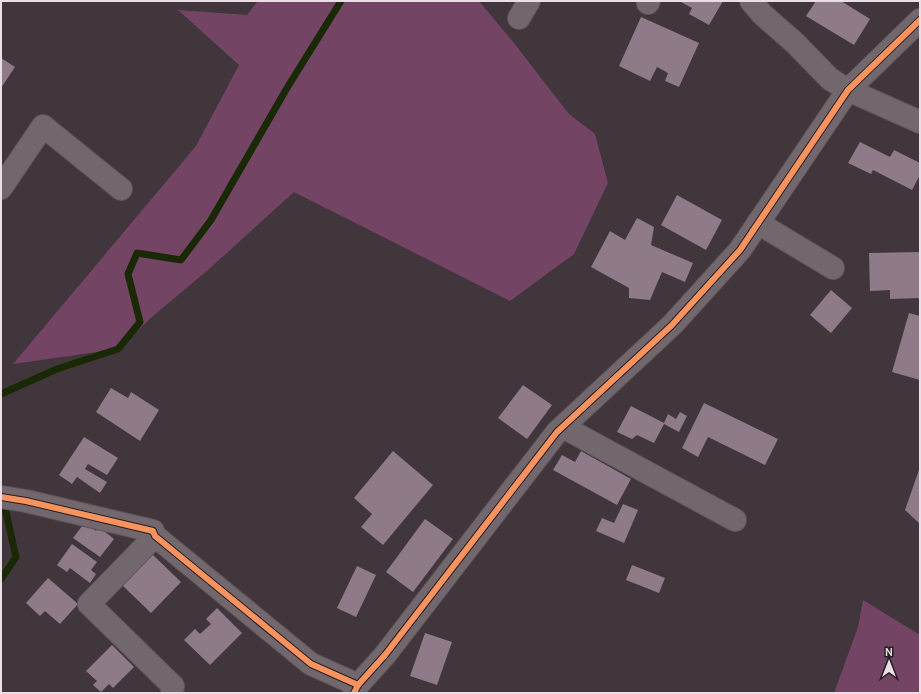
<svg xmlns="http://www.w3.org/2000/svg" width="921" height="694" viewBox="0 0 921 694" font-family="Cabin,sans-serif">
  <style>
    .green { fill: #734464 }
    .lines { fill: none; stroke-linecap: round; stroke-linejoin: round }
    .stream { stroke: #1a2905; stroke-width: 7 }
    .building { fill: #8f7a87 }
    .minor-casing { stroke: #5e545a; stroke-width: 24 }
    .minor { stroke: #71676c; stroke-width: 22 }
    .cycleway-casing { stroke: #251c22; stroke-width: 8 }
    .cycleway { stroke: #f8935d; stroke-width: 6 }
  </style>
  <rect width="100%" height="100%" fill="#41363c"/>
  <g class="green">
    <path d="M 258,1 L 479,1 L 514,43 L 569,114 L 595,134 L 608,183 L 574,254 L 510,301 L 294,192 L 208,270 L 153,316 L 118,349 L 13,364 L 196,146 L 239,65 L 178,10 L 247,15 Z"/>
    <path d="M 863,600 L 920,635 L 920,693 L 834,693 L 858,627 Z"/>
  </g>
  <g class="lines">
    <g class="stream">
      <path d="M 1,394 L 57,369 L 118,349 L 140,322 L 128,274 L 137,253 L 181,260 L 211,220 L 287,88 L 341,1"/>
      <path d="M 1,579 L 16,557 L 3,499"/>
    </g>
  </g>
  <g class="building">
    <path d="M 679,1 L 723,1 L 709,25 L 689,14 L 692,8 Z"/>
    <path d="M 816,1 L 841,1 L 870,19 L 854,45 L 806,16 Z"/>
    <path d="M 641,17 L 699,43 L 679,87 L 665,81 L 668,73 L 657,67 L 650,81 L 619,66 Z"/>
    <path d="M 1,58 L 15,67 L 1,88 Z"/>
    <path d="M 860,142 L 890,157 L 894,150 L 920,163 L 920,175 L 912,190 L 873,170 L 871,174 L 848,163 Z"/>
    <path d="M 677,195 L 722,220 L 706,250 L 661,225 Z"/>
    <path d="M 637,218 L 654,227 L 651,245 L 693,263 L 685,282 L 662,272 L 650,300 L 629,298 L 629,288 L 591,267 L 610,231 L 625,240 Z"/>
    <path d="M 919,252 L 920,298 L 890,299 L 890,290 L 870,291 L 869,253 Z"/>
    <path d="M 831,290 L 852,308 L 831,333 L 810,315 Z"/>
    <path d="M 909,313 L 920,316 L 920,380 L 892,372 Z"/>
    <path d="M 523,385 L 552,405 L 527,439 L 498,418 Z"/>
    <path d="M 111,388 L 128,398 L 131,392 L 159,410 L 140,441 L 96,412 Z"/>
    <path d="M 704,403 L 778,439 L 765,465 L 708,437 L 698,457 L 682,448 Z"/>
    <path d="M 631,406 L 664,423 L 668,414 L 676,419 L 680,412 L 687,416 L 679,432 L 664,424 L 654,443 L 637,435 L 632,439 L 617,432 Z"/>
    <path d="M 84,437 L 118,458 L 107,475 L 88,464 L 85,469 L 107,482 L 100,493 L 77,477 L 72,484 L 59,475 Z"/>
    <path d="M 393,451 L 433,485 L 383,545 L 361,527 L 372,514 L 354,498 Z"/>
    <path d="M 581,451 L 631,479 L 617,505 L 553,470 L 562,455 L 575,462 Z"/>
    <path d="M 920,467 L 920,524 L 905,510 Z"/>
    <path d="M 623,504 L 638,510 L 624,543 L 596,531 L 602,518 L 614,523 Z"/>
    <path d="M 425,519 L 453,539 L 413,592 L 386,572 Z"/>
    <path d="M 85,522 L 96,531 L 99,527 L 114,539 L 100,557 L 73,538 Z"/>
    <path d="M 72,544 L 97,562 L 91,570 L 96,574 L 90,583 L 70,568 L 67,572 L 57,565 Z"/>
    <path d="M 152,554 L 181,582 L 151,613 L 122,585 Z"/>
    <path d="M 632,565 L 665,578 L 659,593 L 626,580 Z"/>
    <path d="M 357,566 L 376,575 L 356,617 L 337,608 Z"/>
    <path d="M 48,578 L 78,604 L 60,624 L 45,611 L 40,616 L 26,603 Z"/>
    <path d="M 217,608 L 242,633 L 210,665 L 184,640 L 195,629 L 200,634 L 211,624 L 206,619 Z"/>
    <path d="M 425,633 L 452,642 L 437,685 L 410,676 Z"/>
    <path d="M 112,645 L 134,667 L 113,688 L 109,684 L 101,692 L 93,685 L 97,681 L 86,671 Z"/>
  </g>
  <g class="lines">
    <g class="minor-casing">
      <g id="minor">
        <path d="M 751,1 L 762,14 L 795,43 L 830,79 L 848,90 L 920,122"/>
        <path d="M 648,3 L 649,1"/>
        <path d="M 519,18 L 529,1"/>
        <path d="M 1,188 L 43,126 L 121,189"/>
        <path d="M 758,223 L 833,268"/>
        <path d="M 563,427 L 735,520"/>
        <path d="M 1,497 L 26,501 L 153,531 L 155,536 L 311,664 L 358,685"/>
        <path d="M 155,536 L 89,604 L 173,686 L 172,693"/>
        <path d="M 354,693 L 358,685 L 385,655 L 557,432 L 672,325 L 740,250 L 848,90 L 920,20"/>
      </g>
    </g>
    <use href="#minor" class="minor"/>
    <g class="cycleway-casing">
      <g id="cycleway">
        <path d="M 1,497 L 26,501 L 153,531 L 155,536 L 311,664 L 358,685"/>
        <path d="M 354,693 L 358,685 L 385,655 L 557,432 L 672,325 L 740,250 L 848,90 L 920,20"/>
      </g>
    </g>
    <use href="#cycleway" class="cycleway"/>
  </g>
  <rect width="921" height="694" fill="none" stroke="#ebdee6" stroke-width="4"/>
  <g transform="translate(889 662)" stroke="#251c22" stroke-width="3" paint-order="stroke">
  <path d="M0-3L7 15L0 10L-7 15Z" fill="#ebdee6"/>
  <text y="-6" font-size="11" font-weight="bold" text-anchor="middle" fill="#ebdee6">N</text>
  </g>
</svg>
